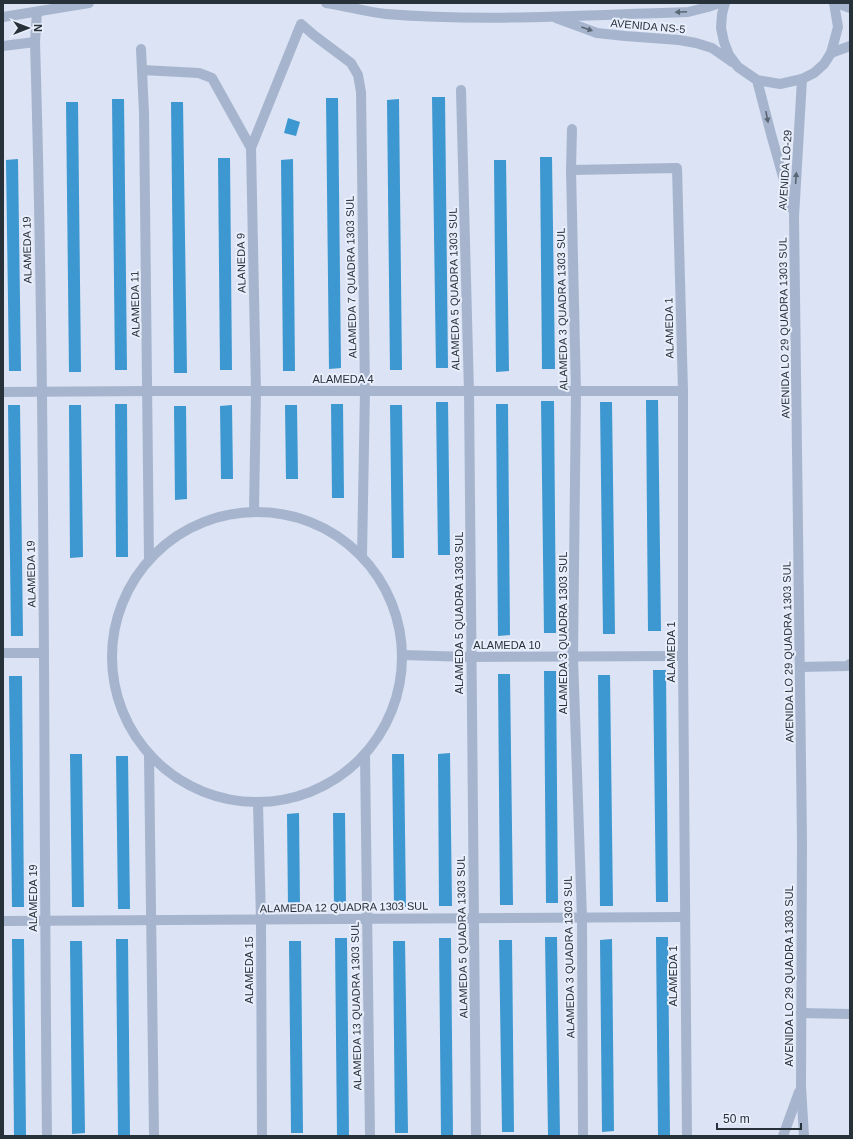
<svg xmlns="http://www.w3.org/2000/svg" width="853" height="1139" viewBox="0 0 853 1139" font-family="Arial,sans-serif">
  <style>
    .building { fill: #3d97d0 }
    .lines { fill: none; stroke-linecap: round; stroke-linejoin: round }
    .minor { stroke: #a6b5cd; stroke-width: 10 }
    .oneway { fill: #5a6674 }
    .labels { text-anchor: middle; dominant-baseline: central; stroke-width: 4; stroke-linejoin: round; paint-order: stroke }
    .street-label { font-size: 11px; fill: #273139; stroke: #e8eefb }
  </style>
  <rect width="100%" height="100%" fill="#dbe3f4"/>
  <g class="building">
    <path d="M 432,97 L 445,97 L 448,368 L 436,368 Z"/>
    <path d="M 326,98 L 338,98 L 341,368 L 329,369 Z"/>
    <path d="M 112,99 L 124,99 L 127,370 L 115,370 Z"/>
    <path d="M 399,99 L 402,370 L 390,370 L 387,100 Z"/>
    <path d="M 66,102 L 78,102 L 81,372 L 69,372 Z"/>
    <path d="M 171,102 L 183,102 L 187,373 L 174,373 Z"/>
    <path d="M 288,118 L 300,122 L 296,136 L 284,133 Z"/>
    <path d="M 540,157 L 552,157 L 555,369 L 542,369 Z"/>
    <path d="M 218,158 L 230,158 L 232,370 L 220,370 Z"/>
    <path d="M 18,159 L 21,371 L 9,371 L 6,160 Z"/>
    <path d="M 293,159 L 295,371 L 283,371 L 281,160 Z"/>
    <path d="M 494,160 L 506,160 L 509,371 L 496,372 Z"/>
    <path d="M 646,400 L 658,400 L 661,631 L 648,631 Z"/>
    <path d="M 541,401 L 554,401 L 556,633 L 544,633 Z"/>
    <path d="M 436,402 L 448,402 L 450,555 L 438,555 Z"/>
    <path d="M 600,402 L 612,402 L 615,634 L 603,634 Z"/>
    <path d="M 115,404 L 127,404 L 128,557 L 116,557 Z"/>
    <path d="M 331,404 L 343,404 L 344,498 L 332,498 Z"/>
    <path d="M 496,404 L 508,404 L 510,635 L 498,636 Z"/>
    <path d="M 8,405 L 20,405 L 23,636 L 11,636 Z"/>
    <path d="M 69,405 L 81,405 L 83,557 L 70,558 Z"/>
    <path d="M 232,405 L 233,479 L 221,479 L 220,406 Z"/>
    <path d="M 285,405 L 297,405 L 298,479 L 286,479 Z"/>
    <path d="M 390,405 L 402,405 L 404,558 L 392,558 Z"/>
    <path d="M 174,406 L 186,406 L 187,499 L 175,500 Z"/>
    <path d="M 653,670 L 666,670 L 668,902 L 656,902 Z"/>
    <path d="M 544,671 L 556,671 L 558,903 L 546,903 Z"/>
    <path d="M 498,674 L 510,674 L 513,905 L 500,905 Z"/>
    <path d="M 598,675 L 610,675 L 613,906 L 600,906 Z"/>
    <path d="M 9,676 L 22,676 L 24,907 L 12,907 Z"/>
    <path d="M 450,753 L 452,906 L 439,906 L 438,754 Z"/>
    <path d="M 70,754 L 82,754 L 84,907 L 72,907 Z"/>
    <path d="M 392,754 L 404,754 L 406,907 L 394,907 Z"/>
    <path d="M 116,756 L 128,756 L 130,909 L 118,909 Z"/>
    <path d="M 299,813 L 300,907 L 288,907 L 287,814 Z"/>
    <path d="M 333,813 L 345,813 L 346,906 L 334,906 Z"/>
    <path d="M 545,937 L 557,937 L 560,1136 L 548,1136 Z"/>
    <path d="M 656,937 L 668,937 L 670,1136 L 658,1136 Z"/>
    <path d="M 335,938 L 347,938 L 349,1136 L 337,1136 Z"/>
    <path d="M 439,938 L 451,938 L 453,1136 L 441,1136 Z"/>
    <path d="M 12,939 L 24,939 L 26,1136 L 14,1136 Z"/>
    <path d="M 116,939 L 128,939 L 130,1136 L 118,1136 Z"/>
    <path d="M 612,939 L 614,1131 L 602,1132 L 600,940 Z"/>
    <path d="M 499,940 L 512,940 L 514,1132 L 502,1132 Z"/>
    <path d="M 70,941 L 82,941 L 85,1133 L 72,1134 Z"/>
    <path d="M 289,941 L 301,941 L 303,1133 L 291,1133 Z"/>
    <path d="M 393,941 L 405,941 L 408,1133 L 395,1133 Z"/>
  </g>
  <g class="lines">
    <g class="minor">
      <path d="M 326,3 C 346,6 366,12 386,14 C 486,22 587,15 688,12 L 708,7 L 719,3"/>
      <path d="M 725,3 L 722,14 L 721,28 L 724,42 L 729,55 L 738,67 L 757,80 L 780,84 L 802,79 L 814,73 L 824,64 L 831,53 L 838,27 L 834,3"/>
      <path d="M 837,3 L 850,8"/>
      <path d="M 37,12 L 35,42 C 46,407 43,772 47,1136"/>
      <path d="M 3,17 L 89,3"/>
      <path d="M 556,18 L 597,33 L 625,36 L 679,40 L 696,43 L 712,48 L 732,62"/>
      <path d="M 3,46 L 35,42"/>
      <path d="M 141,49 L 144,113 L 149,560"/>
      <path d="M 831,53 L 850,46"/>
      <path d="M 142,70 L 199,73 L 212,78 L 251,148"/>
      <path d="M 802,79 L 794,217 L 802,841 L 801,1087 L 804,1136"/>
      <path d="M 757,80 L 771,134 L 792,209"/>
      <path d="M 461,90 L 469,392 L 476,1136"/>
      <path d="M 572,129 L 571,170 L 576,392 L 573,657 L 582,918 L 583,1136"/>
      <path d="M 571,170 L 677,168 L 683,391 L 683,656 L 687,1136"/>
      <path d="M 3,392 L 148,391 L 683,391"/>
      <path d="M 254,511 L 256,392 L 251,148 L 301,24 L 315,36 L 351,63 L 358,75 L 361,92 L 365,391 L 362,556"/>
      <circle cx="257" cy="657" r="145"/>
      <path d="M 3,653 L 44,653"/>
      <path d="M 402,655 L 471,657 L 683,656"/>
      <path d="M 800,667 L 847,666 L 850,664"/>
      <path d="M 365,755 L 370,1136"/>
      <path d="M 149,756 L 154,1136"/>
      <path d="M 258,804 L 261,920 L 262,1136"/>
      <path d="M 3,921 L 685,917"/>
      <path d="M 801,1013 L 850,1014"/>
      <path d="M 783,1136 L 799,1092"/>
    </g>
  </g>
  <defs><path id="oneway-solid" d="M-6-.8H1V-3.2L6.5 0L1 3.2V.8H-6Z"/></defs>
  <g class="oneway">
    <use href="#oneway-solid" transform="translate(681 12) rotate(178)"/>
    <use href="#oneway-solid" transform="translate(587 29) rotate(19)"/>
    <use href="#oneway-solid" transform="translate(767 117) rotate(79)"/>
    <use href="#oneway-solid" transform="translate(796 178) rotate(-86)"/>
  </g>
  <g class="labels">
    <g class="street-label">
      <text transform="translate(648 26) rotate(5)">AVENIDA NS-5</text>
      <text transform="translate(785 170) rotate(-86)">AVENIDA LO-29</text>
      <text transform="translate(27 250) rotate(-91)">ALAMEDA 19</text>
      <text transform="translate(241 263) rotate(-91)">ALANEDA 9</text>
      <text transform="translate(351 277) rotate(-91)">ALAMEDA 7 QUADRA 1303 SUL</text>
      <text transform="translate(454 289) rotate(-91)">ALAMEDA 5 QUADRA 1303 SUL</text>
      <text transform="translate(135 304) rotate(-91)">ALAMEDA 11</text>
      <text transform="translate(562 309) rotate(-91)">ALAMEDA 3 QUADRA 1303 SUL</text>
      <text transform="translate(669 328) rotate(-91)">ALAMEDA 1</text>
      <text transform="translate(784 328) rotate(-91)">AVENIDA LO 29 QUADRA 1303 SUL</text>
      <text x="343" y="379">ALAMEDA 4</text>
      <text transform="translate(31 574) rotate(-91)">ALAMEDA 19</text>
      <text transform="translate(459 613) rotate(-90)">ALAMEDA 5 QUADRA 1303 SUL</text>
      <text transform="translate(563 633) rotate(-90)">ALAMEDA 3 QUADRA 1303 SUL</text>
      <text x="507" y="645">ALAMEDA 10</text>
      <text transform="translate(671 652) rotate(-90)">ALAMEDA 1</text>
      <text transform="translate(788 652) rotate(-91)">AVENIDA LO 29 QUADRA 1303 SUL</text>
      <text transform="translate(33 898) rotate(-90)">ALAMEDA 19</text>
      <text transform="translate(344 907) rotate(-1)">ALAMEDA 12 QUADRA 1303 SUL</text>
      <text transform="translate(462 937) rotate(-91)">ALAMEDA 5 QUADRA 1303 SUL</text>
      <text transform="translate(569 957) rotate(-91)">ALAMEDA 3 QUADRA 1303 SUL</text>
      <text transform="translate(249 970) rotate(-90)">ALAMEDA 15</text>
      <text transform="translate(673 976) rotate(-90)">ALAMEDA 1</text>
      <text transform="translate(789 976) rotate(-90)">AVENIDA LO 29 QUADRA 1303 SUL</text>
      <text transform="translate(356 1006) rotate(-91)">ALAMEDA 13 QUADRA 1303 SUL</text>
    </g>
  </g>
  <rect width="853" height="1139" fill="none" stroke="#273139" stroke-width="8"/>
  <g transform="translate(28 28) rotate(90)" stroke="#e8eefb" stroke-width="3" paint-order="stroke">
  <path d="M0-3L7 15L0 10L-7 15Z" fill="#273139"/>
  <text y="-6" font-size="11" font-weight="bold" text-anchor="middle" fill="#273139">N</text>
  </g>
  <path d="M717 1123v6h84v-6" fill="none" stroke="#273139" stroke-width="2"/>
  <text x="723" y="1123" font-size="12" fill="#273139" stroke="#e8eefb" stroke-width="3" paint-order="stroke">50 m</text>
</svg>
